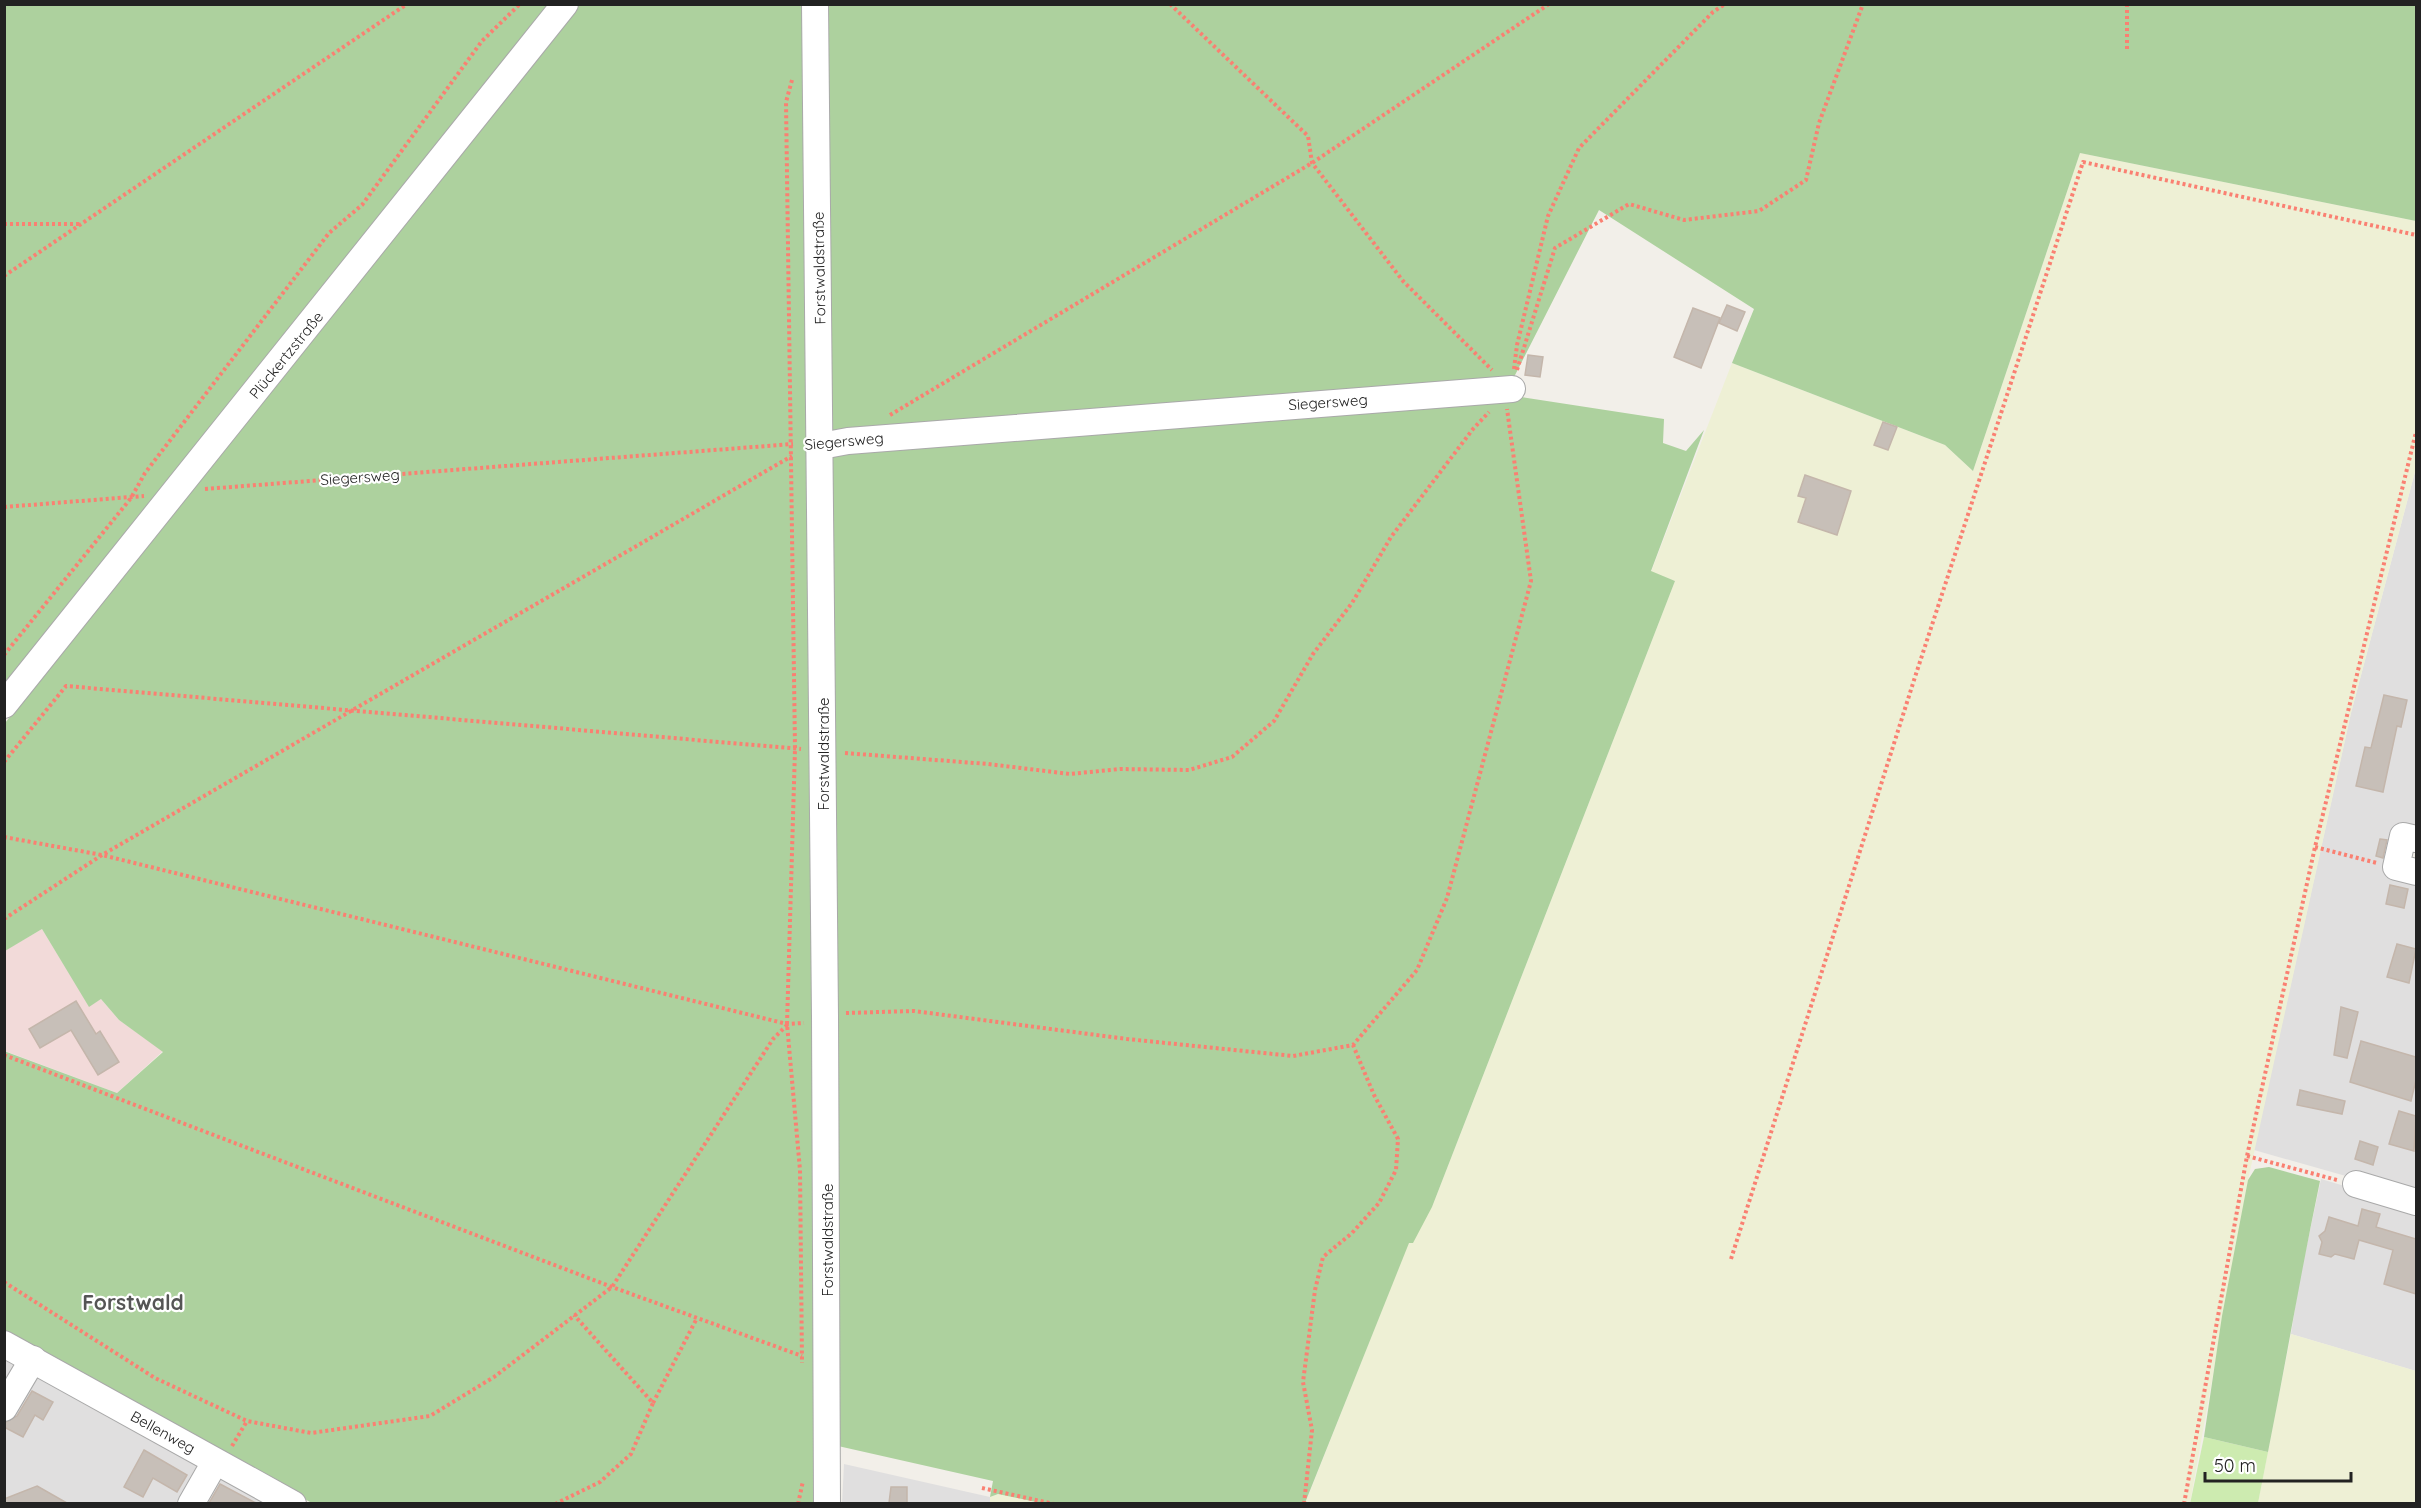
<svg xmlns="http://www.w3.org/2000/svg" width="2421" height="1508" viewBox="0 0 2421 1508" font-family="Quicksand,sans-serif">
  <style>
    .residential { fill: #e0dfdf }
    .commercial { fill: #f2dad9 }
    .farmland { fill: #eef0d5 }
    .grass { fill: #cdebb0 }
    .forest { fill: #add19e }
    .building { fill: #c7bfb8; stroke: #c4b6ab; stroke-width: 1.5 }
    .lines { fill: none; stroke-linecap: round; stroke-linejoin: round }
    .minor-casing { stroke: #a9a9a9; stroke-width: 28 }
    .path { stroke: #fa8072; stroke-width: 4; stroke-dasharray: 3 3; stroke-linecap: butt }
    .minor { stroke: #fff; stroke-width: 26 }
    .labels { text-anchor: middle; dominant-baseline: central; stroke-width: 4.5; stroke-linejoin: round; paint-order: stroke }
    .street-label { font-size: 15px; fill: #222; stroke: #fff }
    .district-label { font-size: 21px; font-weight: bold; fill: #555; stroke: #fff }
  </style>
  <rect width="100%" height="100%" fill="#f2efe9"/>
  <g class="residential">
    <path d="M 2416,468 L 2416,827 L 2399,822 L 2389,864 L 2416,881 L 2416,1196 L 2254,1150 L 2351,713 Z"/>
    <path d="M 2321,1179 L 2416,1207 L 2416,1371 L 2291,1334 L 2299,1282 Z"/>
    <path d="M 4,1358 L 275,1503 L 5,1503 Z"/>
    <path d="M 844,1464 L 990,1497 L 990,1504 L 842,1504 Z"/>
  </g>
  <path class="commercial" d="M 42,929 L 89,1006 L 101,999 L 119,1020 L 163,1051 L 117,1093 L 5,1051 L 4,951 Z"/>
  <g class="farmland">
    <path d="M 2080,153 L 2416,221 L 2416,468 L 2351,713 L 2248,1180 L 2190,1503 L 1305,1504 L 1409,1242 L 1432,1207 L 1675,581 L 1651,572 L 1732,363 L 1945,445 L 1973,471 Z"/>
    <path d="M 2291,1334 L 2416,1371 L 2416,1503 L 2258,1503 Z"/>
    <path d="M 998,1494 L 1041,1503 L 990,1504 L 990,1497 Z"/>
  </g>
  <path class="grass" d="M 2204,1437 L 2268,1452 L 2258,1503 L 2190,1504 Z"/>
  <g class="forest">
    <path d="M 798,4 L 807,11 L 817,1503 L 312,1503 L 5,1337 L 4,1051 L 117,1093 L 163,1052 L 119,1020 L 101,999 L 89,1007 L 42,929 L 5,951 L 5,723 L 578,5 Z"/>
    <path d="M 5,5 L 555,5 L 5,694 Z"/>
    <path d="M 823,5 L 2416,5 L 2416,221 L 2080,153 L 1973,471 L 1945,445 L 1732,363 L 1754,309 L 1599,210 L 1513,379 L 829,438 Z"/>
    <path d="M 1521,397 L 1664,419 L 1663,443 L 1686,451 L 1704,430 L 1651,571 L 1675,581 L 1432,1207 L 1413,1243 L 1409,1243 L 1305,1503 L 1041,1503 L 998,1494 L 990,1497 L 993,1481 L 838,1446 L 829,456 L 848,446 Z"/>
    <path d="M 2269,1167 L 2320,1181 C 2301,1271 2286,1362 2268,1452 L 2204,1437 L 2222,1316 L 2248,1180 L 2255,1169 Z"/>
  </g>
  <g class="building">
    <path d="M 1727,305 L 1745,312 L 1737,331 L 1719,323 Z"/>
    <path d="M 1693,308 L 1720,318 L 1701,368 L 1674,357 Z"/>
    <path d="M 1528,355 L 1543,357 L 1540,377 L 1525,375 Z"/>
    <path d="M 1883,422 L 1897,427 L 1888,450 L 1874,445 Z"/>
    <path d="M 1805,475 L 1851,491 L 1837,535 L 1798,522 L 1806,498 L 1798,496 Z"/>
    <path d="M 2384,695 L 2407,700 L 2401,727 L 2397,726 L 2383,792 L 2356,786 L 2365,747 L 2371,748 Z"/>
    <path d="M 2380,839 L 2387,840 L 2383,858 L 2376,856 Z"/>
    <path d="M 2390,885 L 2408,889 L 2404,908 L 2386,904 Z"/>
    <path d="M 2397,944 L 2416,949 L 2409,983 L 2387,977 Z"/>
    <path d="M 76,1001 L 96,1034 L 100,1031 L 119,1062 L 98,1075 L 71,1030 L 40,1048 L 29,1029 Z"/>
    <path d="M 2341,1007 L 2358,1012 L 2347,1058 L 2334,1055 Z"/>
    <path d="M 2361,1041 L 2416,1057 L 2416,1080 L 2411,1101 L 2350,1082 Z"/>
    <path d="M 2300,1090 L 2345,1101 L 2342,1114 L 2297,1105 Z"/>
    <path d="M 2399,1111 L 2416,1116 L 2414,1151 L 2389,1144 Z"/>
    <path d="M 2360,1141 L 2378,1147 L 2373,1165 L 2355,1159 Z"/>
    <path d="M 2362,1209 L 2380,1214 L 2376,1227 L 2416,1239 L 2416,1294 L 2384,1284 L 2393,1250 L 2359,1240 L 2354,1259 L 2335,1254 L 2331,1257 L 2319,1254 L 2322,1242 L 2319,1236 L 2325,1231 L 2329,1217 L 2358,1226 Z"/>
    <path d="M 32,1391 L 53,1402 L 43,1420 L 35,1415 L 23,1437 L 4,1427 L 4,1423 L 17,1416 Z"/>
    <path d="M 144,1450 L 187,1475 L 177,1492 L 153,1478 L 143,1497 L 124,1487 Z"/>
    <path d="M 220,1484 L 256,1503 L 209,1503 Z"/>
    <path d="M 37,1486 L 67,1503 L 4,1503 L 4,1499 Z"/>
    <path d="M 891,1487 L 907,1487 L 907,1503 L 889,1503 Z"/>
  </g>
  <g class="lines">
    <g class="minor-casing">
      <g id="minor">
        <path d="M 815,4 L 825,1016 L 827,1504"/>
        <path d="M 821,446 L 848,441 L 1512,389"/>
        <path d="M 4,705 L 565,4"/>
        <path d="M 2416,839 L 2403,836 L 2396,867 L 2416,872"/>
        <path d="M 2356,1184 L 2416,1202"/>
        <path d="M 4,1344 L 293,1504"/>
        <path d="M 4,1408 L 33,1359"/>
        <path d="M 191,1504 L 215,1462"/>
      </g>
    </g>
    <g class="path">
      <path d="M 1170,4 L 1308,136 L 1312,163 L 1403,281 L 1492,370"/>
      <path d="M 2127,49 L 2127,4"/>
      <path d="M 792,80 L 786,102 L 795,749 L 787,1024 L 800,1170 L 802,1363"/>
      <path d="M 4,224 L 79,224"/>
      <path d="M 4,276 L 407,4"/>
      <path d="M 1514,369 L 1517,345 L 1548,216 L 1579,148 L 1713,12 L 1725,4"/>
      <path d="M 1517,370 L 1555,248 L 1629,204 L 1684,220 L 1759,211 L 1806,180 L 1819,123 L 1863,4"/>
      <path d="M 890,415 L 1312,163 L 1549,4"/>
      <path d="M 205,489 L 793,444"/>
      <path d="M 4,507 L 144,496"/>
      <path d="M 4,655 L 131,498 L 145,473 L 329,233 L 362,205 L 482,41 L 520,4"/>
      <path d="M 845,753 L 988,764 L 1070,774 L 1120,769 L 1189,770 L 1232,757 L 1274,721 L 1313,654 L 1352,603 L 1391,537 L 1473,429 L 1489,412"/>
      <path d="M 4,762 L 66,686 L 801,749"/>
      <path d="M 4,837 L 102,855 L 787,1024 L 804,1023"/>
      <path d="M 2315,847 L 2377,863"/>
      <path d="M 4,919 L 102,855 L 792,456"/>
      <path d="M 846,1013 L 914,1011 L 1127,1039 L 1293,1056 L 1353,1045 L 1417,970 L 1447,898 L 1531,581 L 1507,409"/>
      <path d="M 4,1055 L 612,1287 L 802,1356"/>
      <path d="M 2247,1156 L 2337,1180"/>
      <path d="M 1731,1259 L 1915,677 L 2083,162 L 2416,235"/>
      <path d="M 4,1282 L 155,1378 L 247,1421 L 311,1433 L 430,1416 L 494,1377 L 612,1287 L 773,1039 L 787,1025"/>
      <path d="M 653,1403 L 697,1318"/>
      <path d="M 232,1446 L 247,1421"/>
      <path d="M 982,1488 L 1054,1504"/>
      <path d="M 555,1504 L 600,1482 L 631,1454 L 653,1403 L 574,1315"/>
      <path d="M 798,1504 L 803,1481"/>
      <path d="M 1304,1504 L 1312,1430 L 1303,1382 L 1315,1290 L 1323,1257 L 1352,1233 L 1379,1203 L 1396,1170 L 1398,1139 L 1374,1095 L 1353,1045"/>
      <path d="M 2184,1504 L 2247,1156 L 2315,847 L 2416,432"/>
    </g>
    <use href="#minor" class="minor"/>
  </g>
  <g class="labels">
    <g class="street-label">
      <text transform="translate(819 268) rotate(-91)">Forstwaldstraße</text>
      <text transform="translate(286 355) rotate(-51)">Plückertzstraße</text>
      <text transform="translate(1328 402) rotate(-4)">Siegersweg</text>
      <text transform="translate(844 441) rotate(-5)">Siegersweg</text>
      <text transform="translate(360 477) rotate(-4)">Siegersweg</text>
      <text transform="translate(823 754) rotate(-90)">Forstwaldstraße</text>
      <text transform="translate(827 1240) rotate(-90)">Forstwaldstraße</text>
      <text transform="translate(163 1432) rotate(29)">Bellenweg</text>
    </g>
    <g class="district-label">
      <text x="133" y="1302">Forstwald</text>
    </g>
  </g>
  <rect width="2421" height="1508" fill="none" stroke="#222222" stroke-width="12"/>
  <path d="M2205 1472v9h146v-9" fill="none" stroke="#222222" stroke-width="3"/>
  <text x="2214" y="1472" font-size="18" fill="#222222" stroke="#ffffff" stroke-width="4.5" paint-order="stroke">50 m</text>
</svg>
